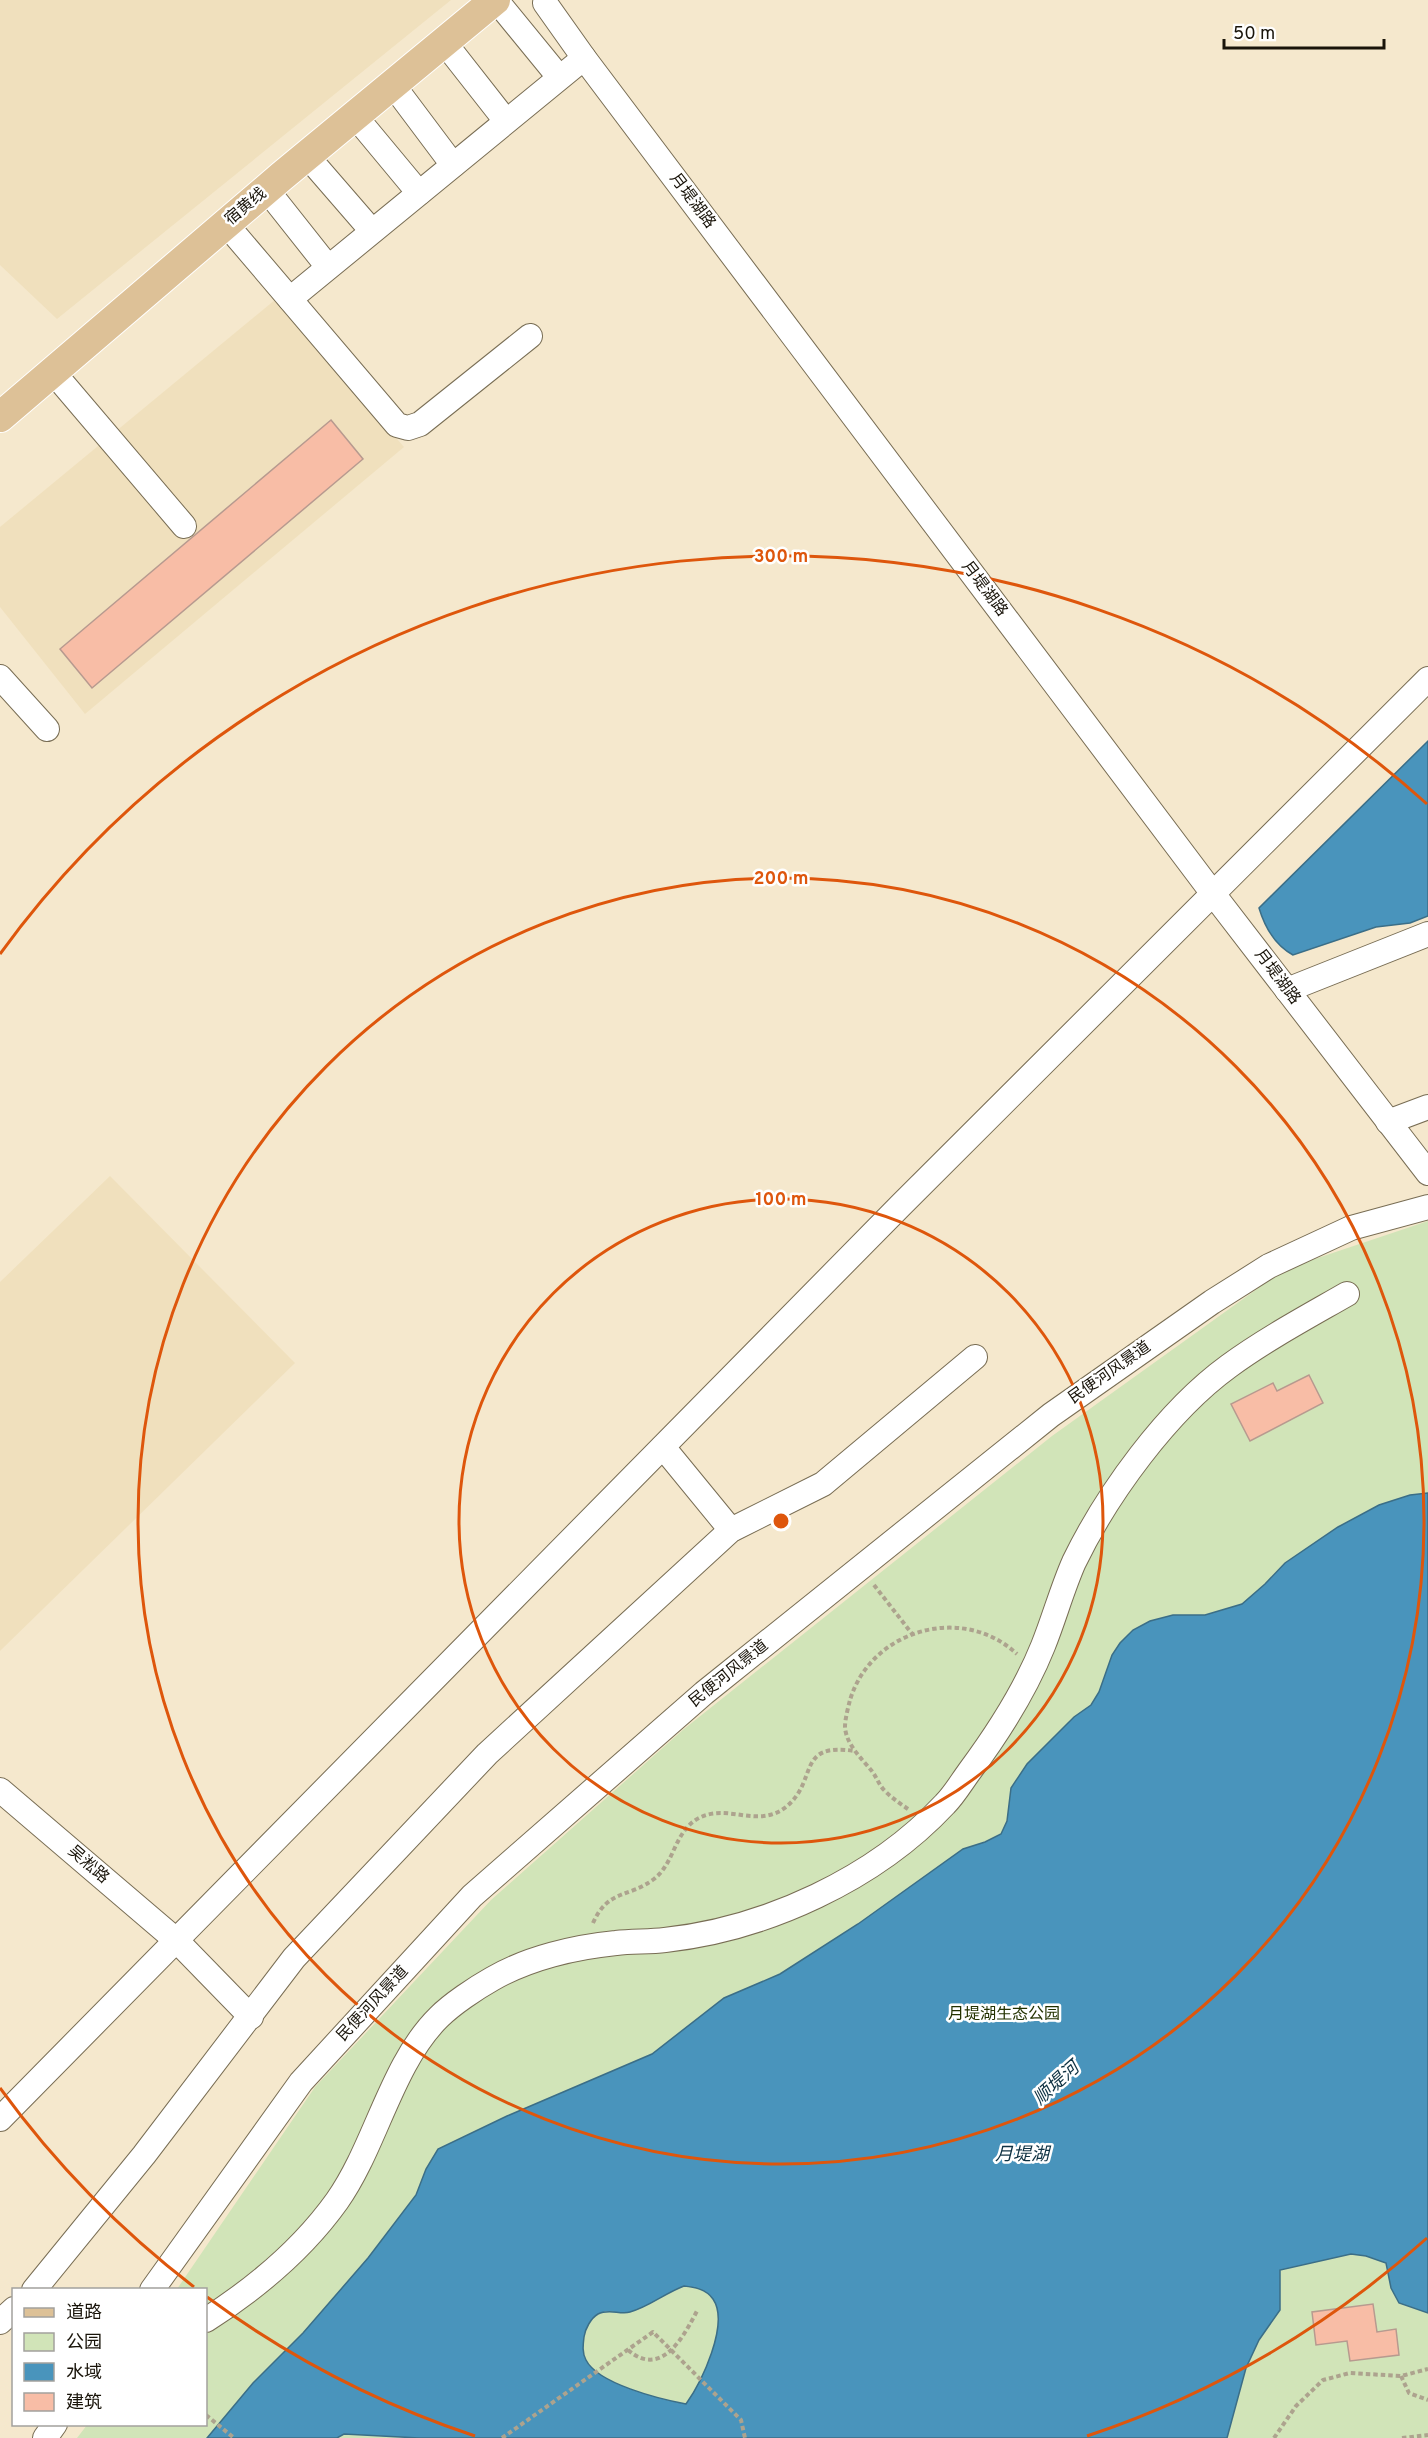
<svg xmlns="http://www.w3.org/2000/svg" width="1428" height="2438" viewBox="0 0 1428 2438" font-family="Overpass,'Noto Sans SC',sans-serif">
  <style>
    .built { fill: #f0e0bd }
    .green { fill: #d1e4b8 }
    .water { fill: #4994bc; stroke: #3b6e87; stroke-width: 1.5; fill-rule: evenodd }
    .building { fill: #f8bda6; stroke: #b79a8f; stroke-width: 1.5 }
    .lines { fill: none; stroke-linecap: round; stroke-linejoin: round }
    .minor-casing { stroke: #786d54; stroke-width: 26 }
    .major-casing { stroke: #fff; stroke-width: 32 }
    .path { stroke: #ada38e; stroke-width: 4; stroke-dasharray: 4.5 3; stroke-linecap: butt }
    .minor { stroke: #fff; stroke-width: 24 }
    .major { stroke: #ddc197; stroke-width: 30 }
    .ring { fill: none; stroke: #de560c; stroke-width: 3 }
    .labels { text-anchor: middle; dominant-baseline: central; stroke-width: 5; stroke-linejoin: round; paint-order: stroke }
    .street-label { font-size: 16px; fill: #19140a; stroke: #fff }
    .park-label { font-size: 16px; fill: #233200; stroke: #fff }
    .water-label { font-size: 18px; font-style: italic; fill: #0e3142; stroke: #fff }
    .centre { fill: #de560c; stroke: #fff; stroke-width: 3 }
    .ring-label { font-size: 18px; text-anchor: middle; font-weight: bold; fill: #de560c; stroke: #fff; stroke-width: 5; stroke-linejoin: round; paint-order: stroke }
  </style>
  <rect width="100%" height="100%" fill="#f5e8cd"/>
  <g class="built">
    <path d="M 0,0 L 451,0 L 57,319 L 0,265 Z"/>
    <path d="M 276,299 L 404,447 L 85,714 L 0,607 L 0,527 Z"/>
    <path d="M 110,1176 L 295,1363 L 0,1651 L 0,1282 Z"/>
  </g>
  <path class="green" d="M 1428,1221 L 1428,2438 L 77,2438 L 87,2425 L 206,2424 L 206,2290 L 177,2289 L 315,2087 L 491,1900 L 684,1729 L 1052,1436 L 1285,1269 Z"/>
  <g class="water">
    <path d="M 1428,741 L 1428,916 L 1410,923 L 1376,927 L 1293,955 C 1275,945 1265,928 1259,908 Z"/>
    <path d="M 1428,1493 L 1428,2313 L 1399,2303 L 1391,2288 L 1386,2263 L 1366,2256 L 1351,2254 L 1280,2270 L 1280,2310 L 1259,2340 L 1246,2368 L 1227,2438 L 419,2438 L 344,2434 L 337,2438 L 207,2438 L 253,2383 L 303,2333 L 368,2258 L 416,2195 L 426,2169 L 438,2149 L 507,2116 L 652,2054 L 724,1998 L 780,1974 L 858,1924 L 963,1849 L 985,1842 L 1001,1834 L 1007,1821 L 1011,1788 L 1027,1764 L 1074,1717 L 1091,1705 L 1099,1692 L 1112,1655 L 1120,1643 L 1133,1630 L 1150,1621 L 1173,1615 L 1205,1615 L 1242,1604 L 1265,1584 L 1285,1563 L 1338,1527 L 1379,1505 L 1410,1495 ZM 684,2286 C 694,2287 706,2289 713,2299 C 730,2324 701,2383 686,2404 C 660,2399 598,2384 586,2360 C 582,2353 583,2345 584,2337 C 585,2329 591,2318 598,2314 C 609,2308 620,2315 630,2312 C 649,2307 665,2293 684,2286 Z"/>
  </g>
  <g class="building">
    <path d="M 331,420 L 363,459 L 92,688 L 60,649 Z"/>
    <path d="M 1309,1375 L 1323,1403 L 1250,1441 L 1231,1404 L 1273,1383 L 1277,1391 Z"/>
    <path d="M 1373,2304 L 1377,2332 L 1396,2329 L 1399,2355 L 1350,2361 L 1347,2341 L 1316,2345 L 1312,2312 Z"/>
  </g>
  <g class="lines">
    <g class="minor-casing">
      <g id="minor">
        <path d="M 496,0 L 559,77"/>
        <path d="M 545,3 L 584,58 L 1214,895 L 1428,1173"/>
        <path d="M 444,42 L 506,121"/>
        <path d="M 393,85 L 453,165"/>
        <path d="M 355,116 L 419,193"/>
        <path d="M 307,156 L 372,231"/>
        <path d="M 267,190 L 328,267"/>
        <path d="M 226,224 L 397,425 L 408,428 L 420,424 L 530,336"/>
        <path d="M 290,299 L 584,58"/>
        <path d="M 53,372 L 184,526"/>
        <path d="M 0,677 L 47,729"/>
        <path d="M 1287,990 L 1428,934"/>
        <path d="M 1388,1122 L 1428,1107"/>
        <path d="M 663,1447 L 731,1530"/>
        <path d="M 0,1790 L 177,1941 L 251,2017"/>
        <path d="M 0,2119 L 901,1205 L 1428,679"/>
        <path d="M 34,2290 L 144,2155 L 294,1958 L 487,1754 L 731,1530 L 823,1484 L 975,1357"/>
        <path d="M 152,2290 L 301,2082 L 472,1896 L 704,1693 L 1051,1415 L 1212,1302 L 1269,1266 L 1351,1228 L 1428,1207"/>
        <path d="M 206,2320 C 256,2288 302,2250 337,2201 C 376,2146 391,2064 439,2017 C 452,2004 476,1988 492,1979 C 528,1958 575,1947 616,1943 C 632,1941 649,1942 665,1940 C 766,1929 875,1879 945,1804 C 954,1795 961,1783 969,1772 C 998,1733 1025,1691 1043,1646 C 1054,1619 1062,1589 1074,1562 C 1107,1494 1167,1411 1229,1366 C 1266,1339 1307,1317 1347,1294"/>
        <path d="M 0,2322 L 14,2309"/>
        <path d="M 45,2438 L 55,2424"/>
      </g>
    </g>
    <g class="major-casing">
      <path id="major" d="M 0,417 L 282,176 L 495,0"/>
    </g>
    <g class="path">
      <path d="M 874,1585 L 913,1635"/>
      <path d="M 908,1809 C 901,1804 893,1799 886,1792 C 879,1786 877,1777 871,1770 C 861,1758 846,1744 845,1727 C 845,1719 848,1708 850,1700 C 871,1630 962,1603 1017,1654"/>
      <path d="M 593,1923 C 608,1889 629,1898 654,1879 C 675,1863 674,1831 699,1818 C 728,1803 758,1829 786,1807 C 819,1780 795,1742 855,1751"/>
      <path d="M 628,2350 C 662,2379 684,2336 698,2309"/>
      <path d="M 1401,2376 L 1409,2393 L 1428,2400"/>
      <path d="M 206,2415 L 234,2438"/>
      <path d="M 502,2438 L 653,2332 L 741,2420 L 745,2438"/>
      <path d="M 1274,2438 L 1296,2406 L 1323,2380 L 1350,2373 L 1401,2376 L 1428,2369"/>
      <path d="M 1402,2438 L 1428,2435"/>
    </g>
    <use href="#minor" class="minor"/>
    <use href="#major" class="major"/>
  </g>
  <g class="ring">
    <circle cx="781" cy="1521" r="322"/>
    <circle cx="781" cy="1521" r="643"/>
    <path d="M1427 2238A965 965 0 0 1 1087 2436M475 2436A965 965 0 0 1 207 2297M194 2287A965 965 0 0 1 0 2088M0 954A965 965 0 0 1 1427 804"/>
  </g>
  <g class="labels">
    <g class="street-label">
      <text transform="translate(692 201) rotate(53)">月堤湖路</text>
      <text transform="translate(246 207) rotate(-40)">宿黄线</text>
      <text transform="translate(984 589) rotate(53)">月堤湖路</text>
      <text transform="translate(1277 977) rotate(53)">月堤湖路</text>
      <text transform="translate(1110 1373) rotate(-35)">民便河风景道</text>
      <text transform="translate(729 1674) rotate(-39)">民便河风景道</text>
      <text transform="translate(88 1865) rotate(41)">吴淞路</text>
      <text transform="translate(373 2004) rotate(-47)">民便河风景道</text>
    </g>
    <g class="park-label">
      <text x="1004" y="2015">月堤湖生态公园</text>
    </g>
    <g class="water-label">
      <text transform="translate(1057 2084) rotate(-42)">顺堤河</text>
      <text x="1022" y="2155">月堤湖</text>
    </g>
  </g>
  <circle cx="781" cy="1521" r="9" class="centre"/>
  <g class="ring-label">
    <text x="781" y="562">300 m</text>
    <text x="781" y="884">200 m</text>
    <text x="781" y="1205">100 m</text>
  </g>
  <rect x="12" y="2288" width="195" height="138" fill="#ffffff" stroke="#a3a19d" stroke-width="1.5"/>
  <rect x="24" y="2308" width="30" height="9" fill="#ddc197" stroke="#a3a19d" stroke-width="1.5"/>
  <text x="66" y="2318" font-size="18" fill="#19140a">道路</text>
  <rect x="24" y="2333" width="30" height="18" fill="#d1e4b8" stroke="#a3a19d" stroke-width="1.5"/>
  <text x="66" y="2348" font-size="18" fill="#19140a">公园</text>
  <rect x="24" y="2363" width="30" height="18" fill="#4994bc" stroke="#a3a19d" stroke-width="1.5"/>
  <text x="66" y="2378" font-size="18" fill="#19140a">水域</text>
  <rect x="24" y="2393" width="30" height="18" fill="#f8bda6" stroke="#a3a19d" stroke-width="1.5"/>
  <text x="66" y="2408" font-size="18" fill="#19140a">建筑</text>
  <path d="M1224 39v9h160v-9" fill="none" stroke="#19140a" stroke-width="3"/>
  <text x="1233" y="39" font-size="18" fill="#19140a" stroke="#ffffff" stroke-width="4.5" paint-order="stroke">50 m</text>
</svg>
